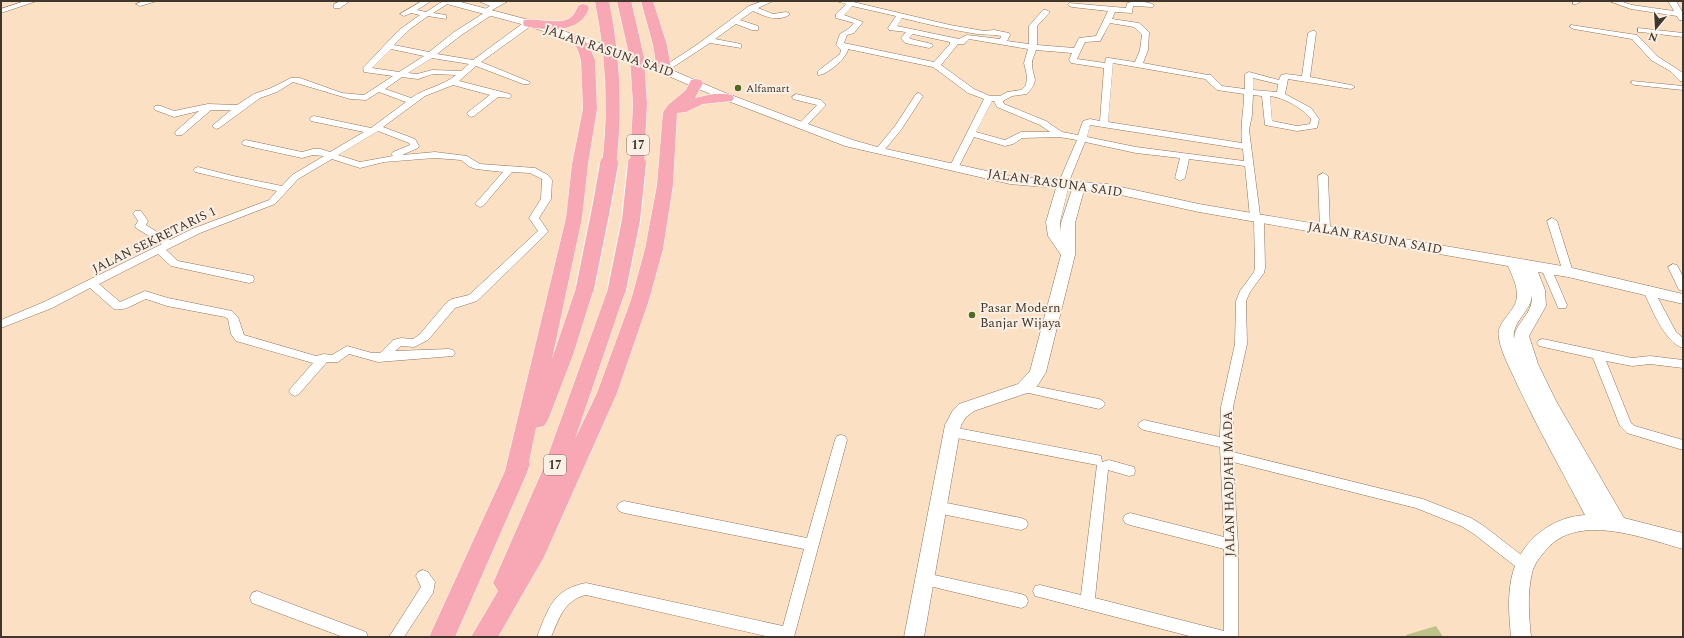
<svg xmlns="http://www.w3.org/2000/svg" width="1684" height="638" viewBox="0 0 1684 638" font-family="Spectral,serif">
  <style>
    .green { fill: #bbc389 }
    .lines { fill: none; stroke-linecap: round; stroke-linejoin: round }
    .street-casing { stroke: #8e755c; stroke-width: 1 }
    .secondary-casing { stroke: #8e755c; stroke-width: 1 }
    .highway-casing { stroke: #fff; stroke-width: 1 }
    .street { fill: #fff; fill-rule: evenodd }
    .secondary { fill: #fff; fill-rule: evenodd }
    .highway { fill: #f8a7b4; fill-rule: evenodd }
    .highway-bridge-far1-casing { stroke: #fff; stroke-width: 15; stroke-linecap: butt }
    .highway-bridge-casing { stroke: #fff; stroke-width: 20; stroke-linecap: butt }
    .highway-bridge-far1 { stroke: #f8a7b4; stroke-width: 14 }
    .highway-bridge { stroke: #f8a7b4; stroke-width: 18 }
    .poi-dot { fill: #4f6b1e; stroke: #fbf0e5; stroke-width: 1.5 }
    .labels { text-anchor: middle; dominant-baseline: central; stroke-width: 4; stroke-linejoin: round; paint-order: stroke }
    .far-poi-label { font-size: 11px; fill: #40362b; stroke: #fbf0e5; text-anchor: start }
    .shield { fill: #fbf0e5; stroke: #786e63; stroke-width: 1 }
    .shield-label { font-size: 12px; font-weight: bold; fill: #40362b }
    .street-label { font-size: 13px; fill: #40362b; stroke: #fbf0e5 }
    .poi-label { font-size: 13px; fill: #40362b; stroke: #fbf0e5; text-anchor: start }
  </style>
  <rect width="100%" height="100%" fill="#fbe0c4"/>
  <path class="green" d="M 1436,626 L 1443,637 L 1407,637 L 1406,635 Z"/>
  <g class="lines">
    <g class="street-casing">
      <g id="street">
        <path d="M 25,1 L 37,1 L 1,13 L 1,9 Z"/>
        <path d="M 144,1 L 157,1 L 140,6 L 136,4 Z"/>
        <path d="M 341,1 L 350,1 L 340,8 L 334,8 L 334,4 Z"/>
        <path d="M 422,1 L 431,1 L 417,10 L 426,12 L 443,1 L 452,1 L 433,13 L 446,15 L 446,19 L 428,16 L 410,29 L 394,45 L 429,52 L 454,32 L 484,13 L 482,11 L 490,6 L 478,1 C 489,1 498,1 508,1 L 492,10 L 493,14 L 460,36 L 437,54 L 473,60 L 526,21 L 532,21 L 532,25 L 481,62 L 530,82 L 529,84 L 523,84 L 476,66 L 459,81 L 510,94 L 511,96 L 510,98 L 498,97 L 474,116 L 471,117 L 467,114 L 468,112 L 490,95 L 453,85 L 425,96 L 383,127 L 415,139 L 419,146 L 418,148 L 402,155 L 435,152 L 467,156 L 480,164 L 535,168 L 548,175 L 552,180 L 551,199 L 539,218 L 548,231 L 547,233 L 477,301 L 455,308 L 428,340 L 414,347 L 401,346 L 395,351 L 449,349 L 453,350 L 455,353 L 453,356 L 378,362 L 349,354 L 338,362 L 327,362 L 299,394 L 295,396 L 291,394 L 289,391 L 291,388 L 313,363 L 236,341 L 231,334 L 228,319 L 225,317 L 167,306 L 146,299 C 136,303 124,312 114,309 L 90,288 L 52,308 L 1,328 L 1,320 L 44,302 L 162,244 L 136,228 L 135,226 L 138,221 L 133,213 L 135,211 L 141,211 L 148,221 L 146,225 L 170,240 L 192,229 L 269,200 L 277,191 L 195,172 L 193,170 L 195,168 L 198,167 L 233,176 L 282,186 L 292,175 L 324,156 L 313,155 L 302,158 L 243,145 L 242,143 L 243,141 L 246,140 L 302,152 L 313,149 L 321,149 L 330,152 L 364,132 L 311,121 L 310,119 L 311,117 L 314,116 L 371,128 L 406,102 L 379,92 L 366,100 L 350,99 L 293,82 L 277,92 L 260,98 L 219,128 L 216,129 L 212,126 L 231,110 L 211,110 L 182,135 L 176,135 L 175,133 L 176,131 L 199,111 L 174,117 L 155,110 L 154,108 L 155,106 L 161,106 L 174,111 L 208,104 L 237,105 L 254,94 L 271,88 L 291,78 L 300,78 L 342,93 L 364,95 L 393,76 L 364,72 L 363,68 L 399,30 L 420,15 L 411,13 L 404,16 L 400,14 ZM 391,49 L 424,56 L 399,72 L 372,68 ZM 432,58 L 469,64 L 461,71 L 432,70 L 417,74 L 408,73 ZM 433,74 L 456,75 C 443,86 425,88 411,98 L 385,89 L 402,77 L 418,79 ZM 378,131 L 409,143 L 410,145 L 393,152 L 391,154 L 393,156 L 360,162 L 338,155 ZM 435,158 L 461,160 L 470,167 L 476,169 L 503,172 L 475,204 L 480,207 L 483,206 L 512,172 L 530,173 L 542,179 L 541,199 L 529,218 L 538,231 L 469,295 L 452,299 L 447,302 L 420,334 L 413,339 L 401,338 L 393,340 L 380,353 L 372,353 L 347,346 L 332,355 L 324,354 L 316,356 L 244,335 L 238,317 L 232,311 L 168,298 L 145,291 L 120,302 L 99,284 L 158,254 L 171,266 L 249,283 L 253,282 L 254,279 L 253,276 L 249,275 L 178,261 L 166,250 L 200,233 L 275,204 L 298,179 L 332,159 L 360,168 L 384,162 Z"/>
        <path d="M 763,1 L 773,1 L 758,8 L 773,14 L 786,12 L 790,14 C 779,23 764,16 753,11 L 740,20 L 758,26 L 758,30 L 752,30 L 736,24 L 715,39 L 741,44 L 741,48 L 710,43 L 667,71 L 664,71 L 660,69 L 698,44 L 749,6 Z"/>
        <path d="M 836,1 L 849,1 L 950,25 L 984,31 L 994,30 L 1009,33 L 1010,35 L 1007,41 L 1029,44 L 1029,26 L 1043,10 L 1046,10 L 1050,12 L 1037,26 L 1037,45 L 1074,48 L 1079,38 L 1096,36 L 1108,11 L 1072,7 L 1068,5 L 1069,3 L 1126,8 L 1127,3 C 1134,1 1148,1 1154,5 L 1153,7 L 1133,6 L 1132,13 L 1115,12 L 1112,19 L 1139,23 L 1149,32 L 1148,50 L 1143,63 L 1208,75 L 1211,75 L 1222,86 L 1245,89 L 1245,74 L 1249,72 L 1279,80 L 1281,75 L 1286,74 L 1302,76 L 1308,33 L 1312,31 L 1315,31 L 1316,33 L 1310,77 L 1351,85 L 1355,87 L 1351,89 L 1288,79 L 1285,94 L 1311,108 L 1319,119 L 1317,128 L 1297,131 L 1265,125 L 1262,96 L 1253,95 L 1252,115 L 1249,130 L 1260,215 L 1264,218 L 1265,268 L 1264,273 L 1250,292 L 1246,301 L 1247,344 L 1233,407 L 1233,452 L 1423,499 L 1471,518 L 1484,526 L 1530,562 L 1532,566 L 1530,570 L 1525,572 L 1520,570 L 1474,534 L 1461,526 L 1416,508 L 1233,462 L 1238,545 L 1238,637 L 1193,637 L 1035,596 L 1033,591 L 1035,586 L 1040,585 L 1081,595 L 1097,465 L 952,437 L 948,435 L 946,432 L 948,429 L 952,427 L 1097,455 L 1101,456 L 1102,462 L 1109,460 L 1134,467 L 1135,471 L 1134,475 L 1129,476 L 1108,470 L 1095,598 L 1224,631 L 1224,549 L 1130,525 L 1125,523 L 1123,519 L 1125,515 L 1130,513 L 1224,537 L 1220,447 L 1144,430 L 1140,428 L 1138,425 L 1140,422 L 1144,420 L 1220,437 L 1221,407 L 1235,344 L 1236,301 L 1240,291 L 1254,272 L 1255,268 L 1254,220 L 1250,217 L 1245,166 L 1189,159 L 1185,178 L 1180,181 L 1175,178 L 1180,158 L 1136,153 L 1085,142 L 1068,184 L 1063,187 L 1058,184 L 1077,140 L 1059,137 L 1022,138 L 1013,144 L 1005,146 L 974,137 L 957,170 L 951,170 L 949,168 L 984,99 L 968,93 L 933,67 L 848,49 C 848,57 826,76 818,75 L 818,71 L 840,54 L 841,50 L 836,45 L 840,34 L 848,29 L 854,23 L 836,18 L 836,14 L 846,4 ZM 852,6 L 896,16 L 888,28 L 889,30 L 906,32 L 901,38 L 905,43 L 929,48 L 933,46 L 932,44 L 911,39 L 909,38 L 913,34 L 950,42 L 950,44 L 934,62 L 844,43 L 847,35 L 854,33 L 863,22 L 844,15 ZM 902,18 C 927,24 952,30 977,34 C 985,35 993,34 1001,36 L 1000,39 L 967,35 L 959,39 L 897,26 ZM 1110,23 L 1134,27 L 1142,35 L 1140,50 L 1135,62 L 1109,58 L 1106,58 L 1105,63 L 1077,59 L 1085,42 L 1100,41 ZM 969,39 L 1028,49 L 1024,63 L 1027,76 L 1026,85 L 1021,90 L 1007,92 L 1000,96 L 990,96 L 974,89 L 941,65 L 958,44 L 964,44 ZM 1036,50 L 1072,53 L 1069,60 L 1071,63 L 1104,68 L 1100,121 L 1090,119 L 1083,121 L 1078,135 L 1062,132 L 1046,121 L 1004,104 L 1003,101 L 1012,96 L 1027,94 C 1041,78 1032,79 1032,63 C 1032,59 1035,54 1036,50 ZM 1113,63 L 1205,79 L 1217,90 L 1244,94 C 1244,110 1240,127 1242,143 L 1108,122 ZM 1253,78 L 1278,84 L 1277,92 L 1253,90 ZM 1270,96 C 1285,98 1302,108 1311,119 L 1310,124 L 1297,126 L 1272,121 ZM 992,101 L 994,101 L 997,107 L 1040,125 L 1050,132 L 1021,132 L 1005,140 L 976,132 ZM 1090,125 L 1243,149 L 1244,161 L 1136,147 L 1087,137 Z"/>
        <path d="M 1573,1 L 1582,1 L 1576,4 L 1573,4 Z"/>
        <path d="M 1609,1 L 1620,1 L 1632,5 L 1674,11 L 1668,1 L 1676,1 L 1683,13 L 1683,20 L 1679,20 L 1677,16 L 1631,9 Z"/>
        <path d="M 1571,25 L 1637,35 L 1657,56 L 1683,73 L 1683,81 L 1680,81 L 1670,71 L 1651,60 L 1632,39 L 1574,29 L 1570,27 Z"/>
        <path d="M 1638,28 L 1683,33 L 1683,37 L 1641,32 L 1638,32 Z"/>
        <path d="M 1632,81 L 1683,86 L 1683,90 L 1635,85 L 1631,83 Z"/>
        <path d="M 919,93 L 923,96 L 901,130 L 882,153 L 876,153 L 874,151 L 876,149 L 895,126 L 916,94 Z"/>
        <path d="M 796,94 L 821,100 L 826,105 L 804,128 L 801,129 L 797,126 L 817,105 L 793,99 L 792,97 Z"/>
        <path d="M 1323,173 L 1328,176 L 1330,229 L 1325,232 L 1320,229 L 1318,176 Z"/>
        <path d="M 1552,218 L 1557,221 L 1573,272 L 1572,274 L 1564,274 L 1563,272 L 1547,221 Z"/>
        <path d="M 1673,264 L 1677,265 L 1683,277 L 1683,291 L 1679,290 L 1668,267 Z"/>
        <path d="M 1546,265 L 1551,268 L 1567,305 L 1566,308 L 1558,308 L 1557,305 L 1541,268 Z"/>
        <path d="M 1648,286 L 1652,287 L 1676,332 L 1683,338 L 1683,348 C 1664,342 1651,307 1643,290 L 1644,287 Z"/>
        <path d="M 1543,339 L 1632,358 L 1650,356 L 1683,360 L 1683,368 L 1650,364 L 1632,366 L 1606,361 L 1631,423 L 1635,426 L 1683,440 L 1683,450 L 1627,433 L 1620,426 L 1593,358 L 1539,346 L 1537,343 L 1539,340 Z"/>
        <path d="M 1024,384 L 1099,399 L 1103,401 L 1105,404 L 1103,407 L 1099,409 L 1020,391 L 1018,388 L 1020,385 Z"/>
        <path d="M 841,435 L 845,436 L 847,440 L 794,637 L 770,637 L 586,595 C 564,600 559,619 551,637 L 537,637 C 548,609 553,589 586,583 L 783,626 L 804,549 L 624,513 L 619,511 L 617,507 L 619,503 L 624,501 L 807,538 L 835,440 L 837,436 Z"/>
        <path d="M 937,501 L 1021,518 L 1026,520 L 1028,524 L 1026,528 L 1021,530 L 937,513 L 932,511 L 930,507 L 932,503 Z"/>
        <path d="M 423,570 L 428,572 L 435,582 L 433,593 L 404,637 L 389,637 L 421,587 L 416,576 L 418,572 Z"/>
        <path d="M 925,573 L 1021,594 L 1026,596 L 1028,601 L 1026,606 L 1021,608 L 925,585 L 920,583 L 918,579 L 920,575 Z"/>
        <path d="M 257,591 L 366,632 L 368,637 L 343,637 L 252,603 L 250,598 L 252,593 Z"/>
      </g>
    </g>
    <g class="secondary-casing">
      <path id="secondary" d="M 441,1 L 457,1 L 533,21 L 639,56 L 723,92 L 805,123 L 853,140 L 881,148 L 1010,176 L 1107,184 L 1199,204 L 1568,267 L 1683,294 L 1683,304 L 1568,277 L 1538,272 L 1545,290 L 1546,306 L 1529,336 L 1538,364 L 1556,401 L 1624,518 L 1683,533 L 1683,549 C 1643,538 1577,512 1546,550 C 1540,557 1534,564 1532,573 C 1527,594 1529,616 1531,637 L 1511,637 C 1509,616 1507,593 1513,572 C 1522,540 1552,517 1585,515 C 1562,471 1538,429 1517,384 C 1511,370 1502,355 1499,339 C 1495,320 1517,313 1517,295 C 1517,285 1512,275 1508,266 L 1199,212 L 1107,192 L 1084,190 L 1075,223 L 1075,255 L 1046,372 L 1038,385 L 1030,392 L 974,411 L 966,417 L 961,425 L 924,637 L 904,637 L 945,425 L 953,410 L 959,404 L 1018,384 L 1030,371 L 1061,255 L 1048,236 L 1046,222 L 1056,188 L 1010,184 L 845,146 L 715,96 L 631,60 L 525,25 L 443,3 ZM 1068,189 L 1072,189 L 1061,223 L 1061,232 L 1060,222 ZM 1532,295 L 1532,296 C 1533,315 1515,322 1514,339 C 1511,322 1531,312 1532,295 Z"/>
    </g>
    <g class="highway-casing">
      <g id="highway">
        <path d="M 641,1 L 653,1 L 667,45 L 671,69 L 669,72 L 664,73 L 659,72 L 657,69 L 653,45 Z"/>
        <path d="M 583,4 L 587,5 L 589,8 C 581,34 546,31 524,26 L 523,23 L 524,20 C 538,17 565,28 574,14 C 576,11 577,8 579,5 Z"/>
        <path d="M 575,35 L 580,36 L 588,44 L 595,60 L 597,109 L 588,164 L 582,218 L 552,359 L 576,288 L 579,284 L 585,282 L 591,284 L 594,288 L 573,355 L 548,420 L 544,426 L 536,428 L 529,462 L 530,464 L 526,475 L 455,637 L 429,637 L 505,471 L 566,218 L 572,164 L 583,109 L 581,60 L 577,48 L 568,39 L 570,36 Z"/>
        <path d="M 696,79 L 701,80 L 703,83 L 695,98 C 707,95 720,92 732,95 L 734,98 L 732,101 L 703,104 L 686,112 L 677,113 L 673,185 L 663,249 L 649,300 L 617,393 L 544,557 L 498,637 L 471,637 L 498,591 L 493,583 L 543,469 L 608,289 L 610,285 L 617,283 L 624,285 L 626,289 L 575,439 L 597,393 L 631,300 L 645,249 L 657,185 L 663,112 L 668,105 L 686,90 L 691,80 Z"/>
      </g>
    </g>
    <use href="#street" class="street"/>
    <use href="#secondary" class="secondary"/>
    <use href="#highway" class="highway"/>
    <g class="highway-bridge-far1-casing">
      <g id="highway-bridge-far1">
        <path d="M 602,1 C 613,55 616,110 609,165"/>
        <path d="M 624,1 L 637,58 L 640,104 L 637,165"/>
      </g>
    </g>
    <g class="highway-bridge-casing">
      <g id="highway-bridge">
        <path d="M 585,288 L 601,209 L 609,164"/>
        <path d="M 617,289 L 631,220 L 637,164"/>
      </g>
    </g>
    <use href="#highway-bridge-far1" class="highway-bridge-far1"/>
    <use href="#highway-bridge" class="highway-bridge"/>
  </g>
  <g class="poi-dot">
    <circle cx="738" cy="88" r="4"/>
    <circle cx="972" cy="315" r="4"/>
  </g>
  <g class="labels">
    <g class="far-poi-label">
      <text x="746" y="88">Alfamart</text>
    </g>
    <g class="shield">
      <rect x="627" y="135" width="22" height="20" rx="3"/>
      <rect x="544" y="455" width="22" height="20" rx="3"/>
    </g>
    <g class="shield-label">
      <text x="638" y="145">17</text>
      <text x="555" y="465">17</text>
    </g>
    <g class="street-label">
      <text transform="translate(609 51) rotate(19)">JALAN RASUNA SAID</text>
      <text transform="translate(1055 183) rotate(8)">JALAN RASUNA SAID</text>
      <text transform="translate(1375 238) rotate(10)">JALAN RASUNA SAID</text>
      <text transform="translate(154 240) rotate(-26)">JALAN SEKRETARIS 1</text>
      <text transform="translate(1229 484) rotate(-91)">JALAN HADJAH MADA</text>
    </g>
    <g class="poi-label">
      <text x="980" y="308">Pasar Modern<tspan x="980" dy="15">Banjar Wijaya</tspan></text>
    </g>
  </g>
  <rect width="1684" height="638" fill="none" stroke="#40362b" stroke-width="4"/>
  <g transform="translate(1656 28) rotate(198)" stroke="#fbf0e5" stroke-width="3" paint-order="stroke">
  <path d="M0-3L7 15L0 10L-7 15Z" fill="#40362b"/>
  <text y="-6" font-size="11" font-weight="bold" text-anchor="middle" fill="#40362b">N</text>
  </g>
</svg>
